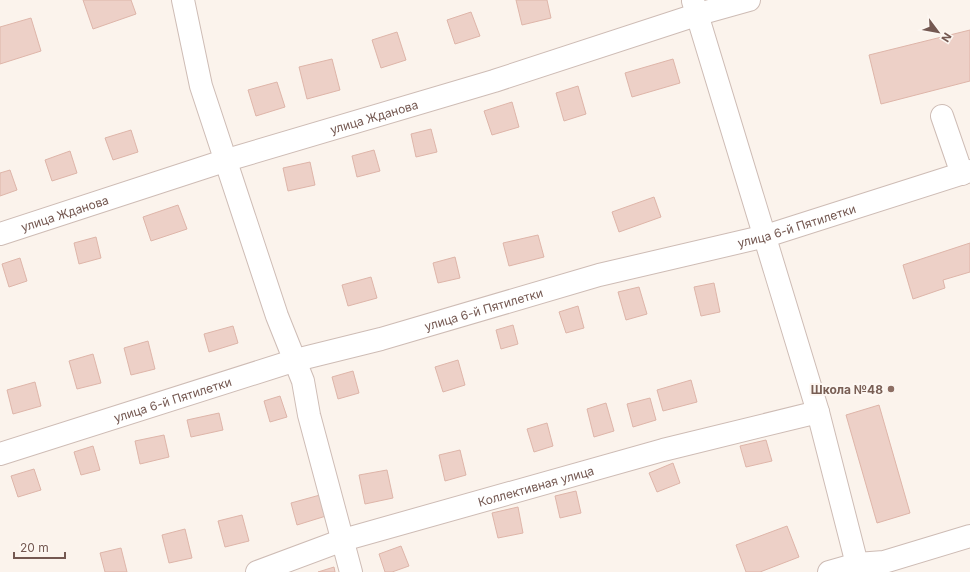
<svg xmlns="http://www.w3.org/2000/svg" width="970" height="572" viewBox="0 0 970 572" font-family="Inter,sans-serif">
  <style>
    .building { fill: #edd0c7; stroke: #deb5a9 }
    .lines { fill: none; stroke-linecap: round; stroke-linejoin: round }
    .minor-casing { stroke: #cebcb5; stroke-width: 24 }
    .minor { stroke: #fff; stroke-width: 22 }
    .education-dot { fill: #8d6e63; stroke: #fdf7f2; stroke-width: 1.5 }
    .labels { text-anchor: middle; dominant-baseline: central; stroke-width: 4; stroke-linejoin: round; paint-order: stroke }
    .street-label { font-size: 12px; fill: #745851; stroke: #fdf7f2 }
    .education-label { font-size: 12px; font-weight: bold; fill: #785e54; stroke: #fdf7f2; text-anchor: end }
  </style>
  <rect width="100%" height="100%" fill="#fbf3ec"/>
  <g class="building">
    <path d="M 83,0 L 131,0 L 136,14 L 93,29 Z"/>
    <path d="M 516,0 L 547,0 L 551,18 L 522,25 Z"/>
    <path d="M 471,12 L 480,36 L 455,44 L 447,20 Z"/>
    <path d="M 31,18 L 41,51 L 0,64 L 0,27 Z"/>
    <path d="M 970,30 L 970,81 L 881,104 L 869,55 Z"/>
    <path d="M 397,32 L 406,60 L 381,68 L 372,40 Z"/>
    <path d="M 332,59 L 340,90 L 307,99 L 299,67 Z"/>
    <path d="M 673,59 L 680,83 L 632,97 L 625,73 Z"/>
    <path d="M 277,82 L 285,107 L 256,116 L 248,90 Z"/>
    <path d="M 578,86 L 586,114 L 564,121 L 556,93 Z"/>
    <path d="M 512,102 L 519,127 L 492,135 L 484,111 Z"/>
    <path d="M 431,129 L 437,152 L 416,157 L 411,134 Z"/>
    <path d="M 131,130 L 138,152 L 113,160 L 105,138 Z"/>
    <path d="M 374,150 L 380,171 L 357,177 L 352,156 Z"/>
    <path d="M 70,151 L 77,173 L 52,181 L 45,160 Z"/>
    <path d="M 310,162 L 315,185 L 288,191 L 283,168 Z"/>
    <path d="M 10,170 L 17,190 L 0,196 L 0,173 Z"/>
    <path d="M 654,197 L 661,217 L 619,232 L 612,212 Z"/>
    <path d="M 178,205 L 187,229 L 151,241 L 143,217 Z"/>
    <path d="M 538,235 L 544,257 L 509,266 L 503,243 Z"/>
    <path d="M 96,237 L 101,258 L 79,264 L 74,243 Z"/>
    <path d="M 970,243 L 970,272 L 943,280 L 945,288 L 913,299 L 903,265 Z"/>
    <path d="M 455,257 L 460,278 L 438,283 L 433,263 Z"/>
    <path d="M 20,258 L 27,281 L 9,287 L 2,264 Z"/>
    <path d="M 371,277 L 377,298 L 348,306 L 342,285 Z"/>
    <path d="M 714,283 L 720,312 L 701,316 L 694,287 Z"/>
    <path d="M 639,287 L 647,314 L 626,320 L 618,292 Z"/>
    <path d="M 578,306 L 584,328 L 566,333 L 559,312 Z"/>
    <path d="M 513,325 L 518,344 L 501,349 L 496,330 Z"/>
    <path d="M 233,326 L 238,343 L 209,352 L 204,334 Z"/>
    <path d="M 148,341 L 155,369 L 131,375 L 124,348 Z"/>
    <path d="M 93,354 L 101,383 L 77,389 L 69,361 Z"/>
    <path d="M 458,360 L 465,385 L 443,392 L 435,367 Z"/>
    <path d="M 353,371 L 359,393 L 338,399 L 332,377 Z"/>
    <path d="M 691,380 L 697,402 L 663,411 L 657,390 Z"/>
    <path d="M 35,382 L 41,406 L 13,414 L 7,390 Z"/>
    <path d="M 280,396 L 287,417 L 270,422 L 264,401 Z"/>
    <path d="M 650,398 L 656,420 L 633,427 L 627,404 Z"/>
    <path d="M 606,403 L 614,431 L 594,437 L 587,409 Z"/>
    <path d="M 879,405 L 910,513 L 877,523 L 846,415 Z"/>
    <path d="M 219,413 L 223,430 L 191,437 L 187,420 Z"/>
    <path d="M 547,423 L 553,446 L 534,452 L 527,429 Z"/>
    <path d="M 164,435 L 169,457 L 140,464 L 135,441 Z"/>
    <path d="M 766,440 L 772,461 L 746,467 L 740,446 Z"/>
    <path d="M 93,446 L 100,470 L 81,475 L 74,452 Z"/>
    <path d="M 460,450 L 466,475 L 445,481 L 439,455 Z"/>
    <path d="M 673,463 L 680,483 L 657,492 L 649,473 Z"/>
    <path d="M 34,469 L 41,490 L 18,497 L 11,476 Z"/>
    <path d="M 387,470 L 393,498 L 365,504 L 359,475 Z"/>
    <path d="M 576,491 L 581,513 L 560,518 L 555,496 Z"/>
    <path d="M 320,495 L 326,516 L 297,525 L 291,503 Z"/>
    <path d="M 518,507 L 523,533 L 498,538 L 492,513 Z"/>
    <path d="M 242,515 L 249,541 L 225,547 L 218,521 Z"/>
    <path d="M 787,526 L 799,557 L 760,572 L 746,572 L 736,545 Z"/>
    <path d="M 185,529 L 192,558 L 169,563 L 162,535 Z"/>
    <path d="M 401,546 L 409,566 L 392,572 L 385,572 L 379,554 Z"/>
    <path d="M 121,548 L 127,572 L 105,572 L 100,553 Z"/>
    <path d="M 334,567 L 335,572 L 318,572 Z"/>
  </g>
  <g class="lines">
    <g class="minor-casing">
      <g id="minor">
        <path d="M 183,0 L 201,86 L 277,316 L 303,381 L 309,415 L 351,572"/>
        <path d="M 693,1 L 818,412 L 859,572"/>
        <path d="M 942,116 L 962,174"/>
        <path id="s1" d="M 0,234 L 227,160 L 494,81 L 699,14 L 749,0"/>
        <path id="s2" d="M 0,454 L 296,360 L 381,339 L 599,275 L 766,236 L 970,171"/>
        <path id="s3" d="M 257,572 L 343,540 L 663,450 L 818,412"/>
        <path d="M 829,572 L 857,564 L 884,562 L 970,536"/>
      </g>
    </g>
    <use href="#minor" class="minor"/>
  </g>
  <circle class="education-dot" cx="891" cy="389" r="4"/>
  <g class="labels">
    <g class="street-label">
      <text stroke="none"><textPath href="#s1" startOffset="392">улица Жданова</textPath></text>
      <text stroke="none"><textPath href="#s1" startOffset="68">улица Жданова</textPath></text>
      <text stroke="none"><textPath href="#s2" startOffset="829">улица 6-й Пятилетки</textPath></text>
      <text stroke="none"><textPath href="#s2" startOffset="505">улица 6-й Пятилетки</textPath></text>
      <text stroke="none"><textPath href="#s2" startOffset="181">улица 6-й Пятилетки</textPath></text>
      <text stroke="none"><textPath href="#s3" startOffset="292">Коллективная улица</textPath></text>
    </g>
    <g class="education-label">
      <text x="883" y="389">Школа №48</text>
    </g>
  </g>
  <g transform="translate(938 32) rotate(122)" stroke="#fdf7f2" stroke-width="3" paint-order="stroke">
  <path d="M0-3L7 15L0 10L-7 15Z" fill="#745851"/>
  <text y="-6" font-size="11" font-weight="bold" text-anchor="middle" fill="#745851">N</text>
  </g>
  <path d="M14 552v6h51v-6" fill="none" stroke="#745851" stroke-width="2"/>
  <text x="20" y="552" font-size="12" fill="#745851" stroke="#fdf7f2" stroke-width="3" paint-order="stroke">20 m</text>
</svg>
